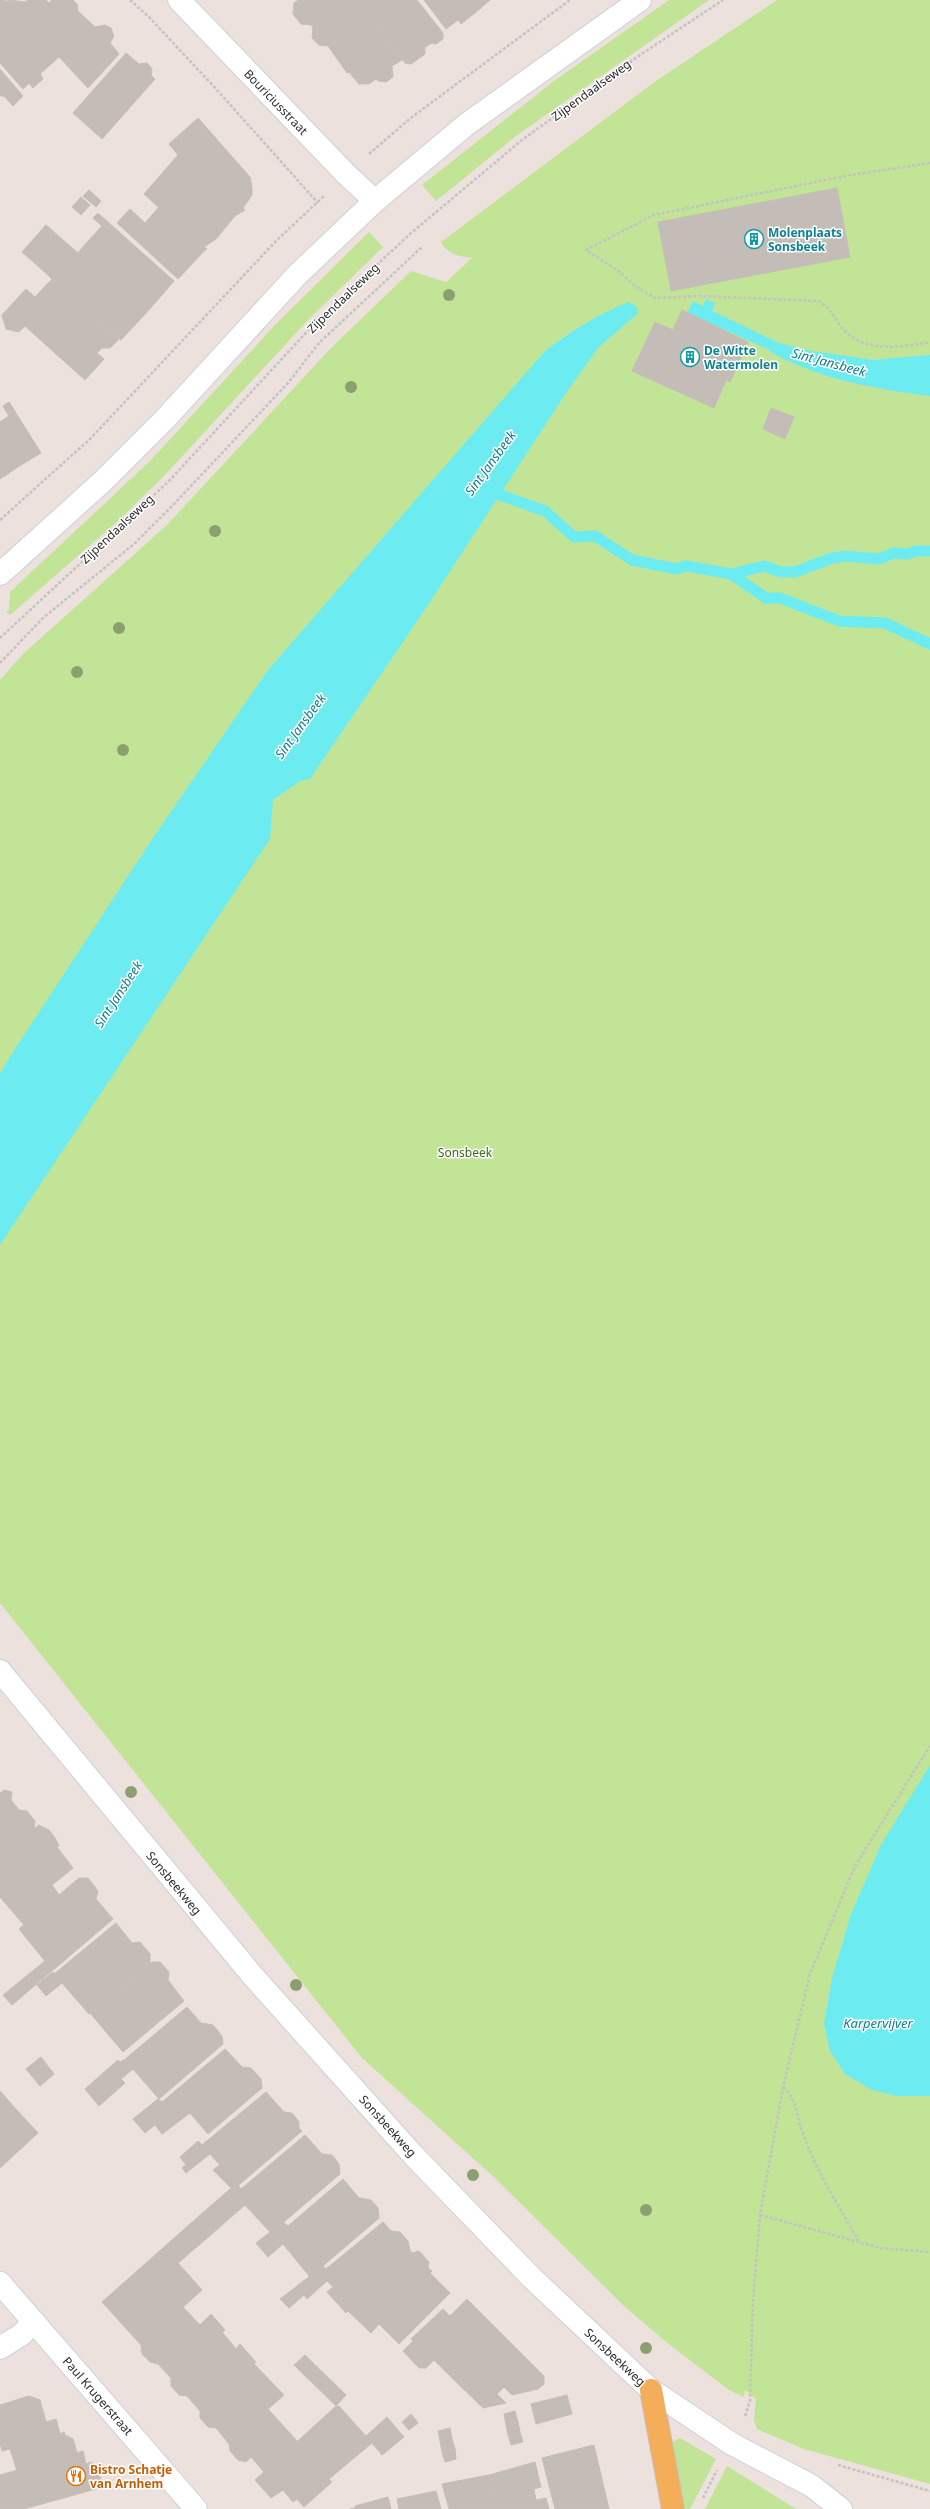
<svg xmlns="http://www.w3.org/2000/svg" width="930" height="2509" viewBox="0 0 930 2509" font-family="'Noto Sans',sans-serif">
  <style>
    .green { fill: #c2e497 }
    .water { fill: #6cecf1 }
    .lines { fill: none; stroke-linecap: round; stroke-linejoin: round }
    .stream { stroke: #6cecf1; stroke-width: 11 }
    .building { fill: #c4bdb7; stroke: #c8bdb5 }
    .minor-casing { stroke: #cad1dc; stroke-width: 24 }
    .secondary-casing { stroke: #cad1dc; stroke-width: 24 }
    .primary-casing { stroke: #c3c3c3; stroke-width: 24 }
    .path { stroke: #c3c3c3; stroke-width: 2.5; stroke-dasharray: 3 2; stroke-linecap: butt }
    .minor { stroke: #fff; stroke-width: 22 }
    .secondary { stroke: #fff; stroke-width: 22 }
    .primary { stroke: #f4ad59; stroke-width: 22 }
    .tree { fill: #8b9f70 }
    .labels { text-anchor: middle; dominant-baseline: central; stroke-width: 3; stroke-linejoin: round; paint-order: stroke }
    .street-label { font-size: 12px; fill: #2a2a2a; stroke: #fff }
    .culture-label { font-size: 12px; font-weight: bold; fill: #0d838f; stroke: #fff; text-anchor: start }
    .park-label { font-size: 12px; fill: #3b6918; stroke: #fff }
    .food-label { font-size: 12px; font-weight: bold; fill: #c56008; stroke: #fff; text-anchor: start }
    .water-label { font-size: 13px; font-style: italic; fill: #0b8090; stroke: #fff }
  </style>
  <rect width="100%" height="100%" fill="#ece1dc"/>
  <g class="green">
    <path d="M 669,0 L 709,0 L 516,136 L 436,201 L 422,185 L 554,81 Z"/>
    <path d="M 777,0 L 930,0 L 930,2484 L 804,2449 L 757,2429 L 754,2420 L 756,2399 L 745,2390 L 744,2397 L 729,2390 L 666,2342 L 624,2306 L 496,2179 L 362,2058 L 0,1603 L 0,680 L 23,654 L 167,525 L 331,348 L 411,271 L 446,282 L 472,258 C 459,256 448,255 441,242 L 653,83 Z"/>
    <path d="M 369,232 L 383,247 L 308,320 L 164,476 L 118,521 L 10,615 L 6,612 L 9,610 L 10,592 L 150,461 L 276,324 Z"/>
    <path d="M 680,2438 L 716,2459 L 690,2509 L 683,2509 L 671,2443 Z"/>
    <path d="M 727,2466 L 796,2509 L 705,2509 Z"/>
  </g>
  <g class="water">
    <path d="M 706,299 L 715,303 L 712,311 L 779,343 L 812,351 L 873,360 L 930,355 L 930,396 C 875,389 818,379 769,351 L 770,350 L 687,313 L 693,301 L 703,306 Z"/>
    <path d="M 629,302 L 637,307 L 638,313 L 598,348 L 566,393 L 430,602 L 310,779 L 300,781 L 273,800 L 270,839 L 0,1245 L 0,1074 L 11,1055 L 153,838 L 268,670 L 544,352 C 571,331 598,314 629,302 Z"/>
    <path d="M 930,1765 L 930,2096 L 897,2096 L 872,2090 L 845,2074 L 830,2051 L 824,2024 L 832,1978 L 851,1914 L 881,1845 Z"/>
  </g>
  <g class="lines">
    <g class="stream">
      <path d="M 489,486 L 500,495 L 545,511 L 574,537 L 595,536 L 632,560 L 677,569 L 686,566 L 731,574 L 764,566 L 781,572 L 795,572 L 832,558 L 846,556 L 878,559 L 894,553 L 907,554 L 916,551 L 930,551"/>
      <path d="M 731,574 L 766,598 L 780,598 L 839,621 L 885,623 L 930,644"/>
    </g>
  </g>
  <g class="building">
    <path d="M 0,0 L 7,1 L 59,57 L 40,74 L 43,79 L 33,88 L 29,83 L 23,89 L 0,63 Z"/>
    <path d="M 10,0 L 25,2 L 28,0 L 46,0 L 49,3 L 52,0 L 73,0 L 77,4 L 78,11 L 95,27 L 105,25 L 111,28 L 114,36 L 110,43 L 119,54 L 88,88 L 7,1 Z"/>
    <path d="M 298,0 L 357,0 L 402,60 L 392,66 L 393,77 L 386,82 L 378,81 L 376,79 L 369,84 L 359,84 L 349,72 L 347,73 L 328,46 L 319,45 L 312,38 L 313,28 L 311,25 L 301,24 L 293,14 L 294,3 Z"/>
    <path d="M 357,0 L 417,0 L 443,33 L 443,39 L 436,44 L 432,43 L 425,47 L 425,54 L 411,64 L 405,63 Z"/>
    <path d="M 424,0 L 475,0 L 481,8 L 461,24 L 458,20 L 446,29 Z"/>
    <path d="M 475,0 L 490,0 L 481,8 Z"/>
    <path d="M 126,53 L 139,64 L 147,63 L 152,69 L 151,75 L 155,79 L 102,139 L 73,113 Z"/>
    <path d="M 0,69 L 23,96 L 13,106 L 4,96 L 0,96 Z"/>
    <path d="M 198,118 L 250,177 L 252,188 L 252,195 L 243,208 L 245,210 L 235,216 L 216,239 L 204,247 L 207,249 L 205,250 L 144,194 L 178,155 L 169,144 Z"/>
    <path d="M 837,188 L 850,257 L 671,291 L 658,222 Z"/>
    <path d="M 89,190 L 101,201 L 96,207 L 83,196 Z"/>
    <path d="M 81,197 L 90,205 L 81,215 L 72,207 Z"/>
    <path d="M 159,207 L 205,250 L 178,279 L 117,223 L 130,209 L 145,223 Z"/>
    <path d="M 97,214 L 99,214 L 174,281 L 148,311 L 81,249 L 102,226 L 93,218 Z"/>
    <path d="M 46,225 L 78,253 L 81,249 L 148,311 L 121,340 L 22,252 Z"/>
    <path d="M 49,276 L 119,339 L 110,348 L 102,348 L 97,353 L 104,359 L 85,380 L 25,326 L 19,332 L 6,329 L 2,315 L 26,289 L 35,297 L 52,279 Z"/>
    <path d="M 682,310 L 748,342 L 730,382 L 726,380 L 714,408 L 632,371 L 655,322 L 673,330 Z"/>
    <path d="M 9,402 L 41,453 L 21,465 L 0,431 L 0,422 L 9,416 L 3,406 Z"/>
    <path d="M 771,408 L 794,417 L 785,439 L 763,429 Z"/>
    <path d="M 0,431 L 21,465 L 0,479 Z"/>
    <path d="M 4,1790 L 12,1792 L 11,1800 L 19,1810 L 27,1811 L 35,1821 L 34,1829 L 0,1857 L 0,1793 Z"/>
    <path d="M 39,1825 L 49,1830 L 55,1838 L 59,1846 L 57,1847 L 73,1868 L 52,1885 L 59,1895 L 24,1925 L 0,1897 L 0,1857 Z"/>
    <path d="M 79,1878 L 88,1878 L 98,1891 L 96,1899 L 113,1919 L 12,2005 L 3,1995 L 45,1961 L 19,1929 Z"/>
    <path d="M 116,1923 L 132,1943 L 140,1942 L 150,1954 L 150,1963 L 89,2014 L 62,1983 L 46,1996 L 37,1985 L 53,1972 L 54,1974 Z"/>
    <path d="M 152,1962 L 160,1962 L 169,1972 L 168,1980 L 184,2001 L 123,2052 L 90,2013 Z"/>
    <path d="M 187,2007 L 201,2023 L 213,2025 L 222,2036 L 223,2044 L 159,2099 L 133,2069 L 121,2079 L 125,2083 L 99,2106 L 85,2089 L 118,2060 L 120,2062 L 124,2060 Z"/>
    <path d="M 225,2049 L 242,2067 L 251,2068 L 261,2079 L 262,2088 L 208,2134 L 190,2113 L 162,2134 L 155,2125 L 145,2133 L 133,2119 L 158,2099 L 162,2102 Z"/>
    <path d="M 41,2057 L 54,2074 L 40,2086 L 26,2069 Z"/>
    <path d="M 0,2091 L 15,2108 L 0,2120 Z"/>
    <path d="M 266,2092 L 284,2112 L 292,2113 L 299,2122 L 299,2128 L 302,2131 L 233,2190 L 213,2170 L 220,2165 L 210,2154 L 186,2173 L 182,2168 L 186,2165 L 180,2157 L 198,2141 L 202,2145 Z"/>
    <path d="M 15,2108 L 38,2133 L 0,2168 L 0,2120 Z"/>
    <path d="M 305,2135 L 322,2154 L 332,2155 L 339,2164 L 340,2174 L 271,2233 L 245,2205 L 213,2233 L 199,2216 L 230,2189 L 233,2190 L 238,2185 L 241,2189 Z"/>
    <path d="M 343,2179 L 359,2198 L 371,2200 L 378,2208 L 379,2218 L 310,2277 L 283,2244 L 268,2257 L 256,2243 L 283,2222 L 288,2226 Z"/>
    <path d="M 199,2216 L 213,2233 L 178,2263 L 202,2290 L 141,2345 L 102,2302 Z"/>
    <path d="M 383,2222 L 391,2231 L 400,2232 L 408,2241 L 410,2250 L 346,2313 L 327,2292 L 333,2287 L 327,2281 L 307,2299 L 304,2295 L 289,2308 L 280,2299 L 323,2266 L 326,2269 Z"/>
    <path d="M 410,2250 L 412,2253 L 419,2251 L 429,2262 L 428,2268 L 432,2271 L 430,2273 L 450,2293 L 399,2344 L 379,2324 L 371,2333 L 348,2311 Z"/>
    <path d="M 467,2299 L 496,2328 L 448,2374 L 434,2360 L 426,2368 L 419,2368 L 403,2351 L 413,2341 L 411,2339 L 443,2309 L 450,2316 Z"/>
    <path d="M 183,2307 L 200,2325 L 211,2314 L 225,2330 L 171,2378 L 158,2364 L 150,2362 L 142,2354 L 141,2345 Z"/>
    <path d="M 496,2328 L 544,2376 L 544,2384 L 538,2389 L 512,2395 L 504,2387 L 497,2394 L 506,2403 L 483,2408 L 448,2374 Z"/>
    <path d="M 222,2332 L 236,2349 L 240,2344 L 255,2361 L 200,2411 L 187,2396 L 179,2395 L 171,2386 L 171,2378 Z"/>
    <path d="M 305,2355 L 346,2395 L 336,2406 L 294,2365 Z"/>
    <path d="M 255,2361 L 256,2362 L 254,2364 L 284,2395 L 229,2444 L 216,2428 L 208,2427 L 200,2418 L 200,2411 Z"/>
    <path d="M 567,2395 L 572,2414 L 536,2424 L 531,2404 Z"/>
    <path d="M 29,2396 L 40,2400 L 46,2422 L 56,2419 L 60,2434 L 64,2432 L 65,2435 L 73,2439 L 77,2453 L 17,2471 L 10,2449 L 2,2451 L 0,2443 L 0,2405 Z"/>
    <path d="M 339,2406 L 372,2443 L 329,2479 L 332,2482 L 304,2507 L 297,2499 L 293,2502 L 283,2490 L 271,2498 L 255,2480 L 335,2407 Z"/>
    <path d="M 268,2409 L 297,2441 L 264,2472 L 251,2457 L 246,2462 L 238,2460 L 230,2451 L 229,2444 Z"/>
    <path d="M 515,2411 L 518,2422 L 506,2424 L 504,2414 Z"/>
    <path d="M 411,2414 L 418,2423 L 409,2430 L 402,2422 Z"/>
    <path d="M 387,2417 L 404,2437 L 382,2455 L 366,2436 Z"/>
    <path d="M 518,2422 L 520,2432 L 508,2435 L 506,2424 Z"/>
    <path d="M 450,2428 L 452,2439 L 440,2441 L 438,2431 Z"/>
    <path d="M 520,2432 L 523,2442 L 511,2445 L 508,2435 Z"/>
    <path d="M 452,2439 L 455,2449 L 442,2452 L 440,2441 Z"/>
    <path d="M 594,2445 L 609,2509 L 555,2509 L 542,2458 Z"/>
    <path d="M 455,2449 L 456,2459 L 445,2462 L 442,2452 Z"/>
    <path d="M 83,2451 L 86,2464 L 91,2462 L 97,2466 L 103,2487 L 24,2509 L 0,2509 L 0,2475 Z"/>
    <path d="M 535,2462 L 541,2487 L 534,2489 L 536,2500 L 546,2498 L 549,2509 L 498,2509 L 489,2475 Z"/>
    <path d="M 489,2475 L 498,2509 L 449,2509 L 442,2484 Z"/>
    <path d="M 436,2491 L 441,2509 L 399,2509 L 397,2499 Z"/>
    <path d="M 388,2497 L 391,2509 L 350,2509 L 355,2508 L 355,2506 Z"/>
  </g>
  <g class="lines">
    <g class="minor-casing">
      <g id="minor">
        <path d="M 179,0 L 346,174 L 375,201"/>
        <path d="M 0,2283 L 196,2509"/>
        <path d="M 0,2348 L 21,2335 L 34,2322"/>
      </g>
    </g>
    <g class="secondary-casing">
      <g id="secondary">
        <path d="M 0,574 L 103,481 L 165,419 L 297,275 L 375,201 L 467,124 L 640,0"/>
        <path d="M 0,1671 L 252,1975 L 414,2156 L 531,2277 L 651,2390 L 732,2444 L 812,2486 L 841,2509"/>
      </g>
    </g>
    <g class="primary-casing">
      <path id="primary" d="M 651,2390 L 673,2509"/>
    </g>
    <g class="path">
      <path d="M 130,0 L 148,16 L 218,91 L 318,203"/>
      <path d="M 369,154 L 412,117 L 570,0"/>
      <path d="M 930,163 L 845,176 L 654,215 L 586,250 L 617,270 L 635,286 L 655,298 L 699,296 L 819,301 C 836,313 833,318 845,331 C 866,353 903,347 930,342"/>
      <path d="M 0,520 L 90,439 L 276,241 L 324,196"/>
      <path d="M 0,638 L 168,482 L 316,322 L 410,234 L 522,140 L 640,55 L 723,0"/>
      <path d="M 0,663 L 43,618 L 134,544 L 174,504 L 288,383 L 319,343 L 422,247"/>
      <path d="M 783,2087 C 795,2097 796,2110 800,2125 C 813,2166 837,2203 858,2240"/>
      <path d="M 760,2215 L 881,2248 L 930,2252"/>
      <path d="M 745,2416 L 750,2401 L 753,2301 L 760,2215 L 783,2087 L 810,1974 L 855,1866 L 930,1746"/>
      <path d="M 838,2465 L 930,2491"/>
      <path d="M 703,2498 L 717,2470"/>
    </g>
    <use href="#minor" class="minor"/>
    <use href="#secondary" class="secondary"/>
    <use href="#primary" class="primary"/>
  </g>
  <g class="tree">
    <circle cx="449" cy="295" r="6"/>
    <circle cx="351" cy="387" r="6"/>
    <circle cx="215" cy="531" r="6"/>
    <circle cx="119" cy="628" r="6"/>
    <circle cx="77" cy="672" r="6"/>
    <circle cx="123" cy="750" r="6"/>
    <circle cx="131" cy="1792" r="6"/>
    <circle cx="296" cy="1985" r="6"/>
    <circle cx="473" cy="2175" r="6"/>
    <circle cx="646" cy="2210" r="6"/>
    <circle cx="646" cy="2348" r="6"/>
  </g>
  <defs>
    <g id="building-ring" transform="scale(1)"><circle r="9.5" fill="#fff" stroke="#0f9aa8" stroke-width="1.5"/><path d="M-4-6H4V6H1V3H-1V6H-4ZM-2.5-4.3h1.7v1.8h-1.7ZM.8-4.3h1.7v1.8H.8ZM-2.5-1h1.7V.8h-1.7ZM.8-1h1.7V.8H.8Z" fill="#0f9aa8"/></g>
    <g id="restaurant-ring" transform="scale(1)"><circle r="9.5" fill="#fff" stroke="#e8710a" stroke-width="1.5"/><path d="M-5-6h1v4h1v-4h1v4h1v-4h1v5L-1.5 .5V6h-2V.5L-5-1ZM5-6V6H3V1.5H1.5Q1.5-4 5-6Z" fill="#e8710a"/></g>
  </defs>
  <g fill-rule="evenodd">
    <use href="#building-ring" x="754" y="239"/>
    <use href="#building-ring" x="690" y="357"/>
    <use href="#restaurant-ring" x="76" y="2476"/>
  </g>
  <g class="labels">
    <g class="street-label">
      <text transform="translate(591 90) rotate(-36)">Zijpendaalseweg</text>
      <text transform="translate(276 102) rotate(46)">Bouriciusstraat</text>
      <text transform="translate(343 298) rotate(-44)">Zijpendaalseweg</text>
      <text transform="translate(117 529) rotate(-43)">Zijpendaalseweg</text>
      <text transform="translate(174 1883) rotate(50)">Sonsbeekweg</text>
      <text transform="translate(388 2126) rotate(48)">Sonsbeekweg</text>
      <text transform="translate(615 2357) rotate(43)">Sonsbeekweg</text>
      <text transform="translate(98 2396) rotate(49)">Paul Krugerstraat</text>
    </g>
    <g class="culture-label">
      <text x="768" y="232">Molenplaats<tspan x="768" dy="14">Sonsbeek</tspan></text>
      <text x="704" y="350">De Witte<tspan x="704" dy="14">Watermolen</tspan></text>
    </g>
    <g class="park-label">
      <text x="465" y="1152">Sonsbeek</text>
    </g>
    <g class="food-label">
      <text x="90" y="2469">Bistro Schatje<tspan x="90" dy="14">van Arnhem</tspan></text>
    </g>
    <g class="water-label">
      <text transform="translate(829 362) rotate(15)">Sint Jansbeek</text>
      <text transform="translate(490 463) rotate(-54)">Sint Jansbeek</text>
      <text transform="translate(300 726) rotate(-54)">Sint Jansbeek</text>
      <text transform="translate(118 994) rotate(-57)">Sint Jansbeek</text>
      <text x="878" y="2023">Karpervijver</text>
    </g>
  </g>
</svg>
